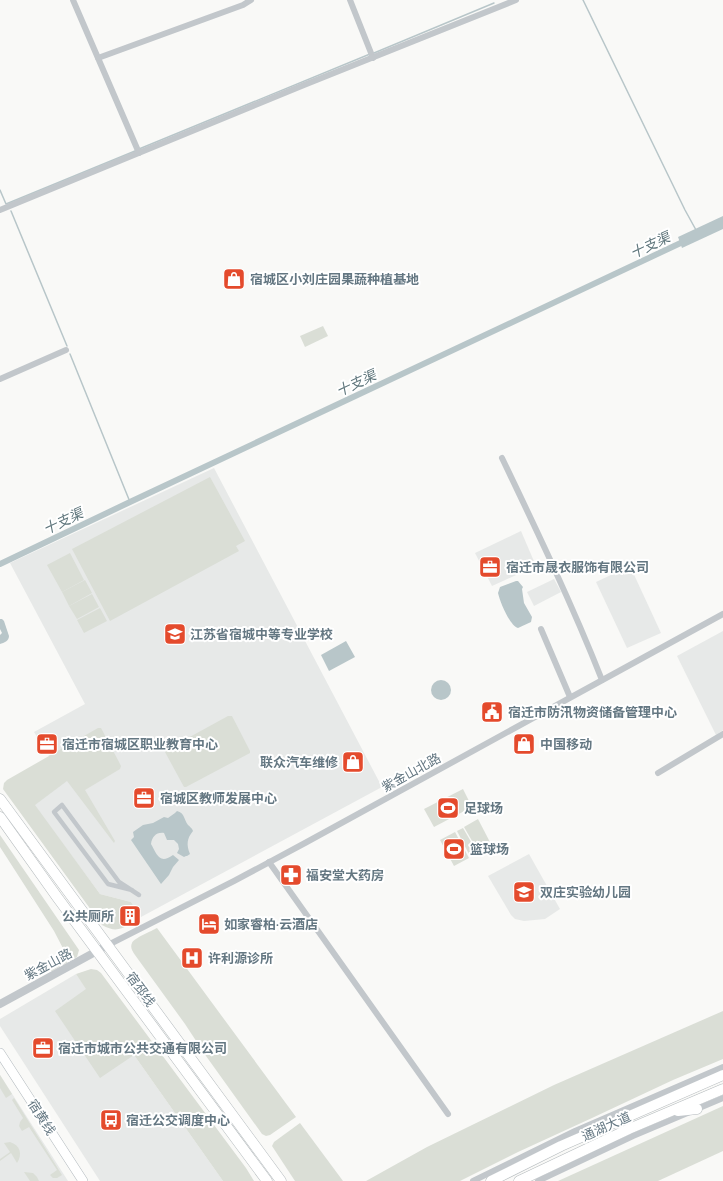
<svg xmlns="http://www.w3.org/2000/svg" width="723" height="1181" viewBox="0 0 723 1181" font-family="Quicksand,'Noto Sans SC',sans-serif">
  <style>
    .built { fill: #e7e9e8 }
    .green { fill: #daded6 }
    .water { fill: #b8c6c9 }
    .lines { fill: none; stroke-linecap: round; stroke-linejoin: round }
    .stream { stroke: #b8c6c9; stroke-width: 1.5 }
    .canal { stroke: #b8c6c9; stroke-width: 6 }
    .secondary-casing { stroke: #b2b9be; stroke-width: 10 }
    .primary-casing { stroke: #b4babd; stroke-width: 11 }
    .pedestrian { stroke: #c2c7cb; stroke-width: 4.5 }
    .minor { stroke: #c2c7cb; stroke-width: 6 }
    .tertiary { stroke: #c2c7cb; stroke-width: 8 }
    .secondary { stroke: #fff; stroke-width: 9 }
    .primary { stroke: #fff; stroke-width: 10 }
    .labels { text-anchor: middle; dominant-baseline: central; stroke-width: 4; stroke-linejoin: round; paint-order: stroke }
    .poi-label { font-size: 13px; font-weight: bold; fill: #647782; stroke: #fff; text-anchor: start }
    .street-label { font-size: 13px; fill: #647782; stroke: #fff }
    .water-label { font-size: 14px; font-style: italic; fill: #5f767c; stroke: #fff }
  </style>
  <rect width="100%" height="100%" fill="#f9f9f7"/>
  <g class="built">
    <path d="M 214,468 L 382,787 L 141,917 L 131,902 L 100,894 L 34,805 L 67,780 L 49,756 L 34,732 L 85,704 L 10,563 Z"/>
    <path d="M 521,531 L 536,566 L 492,586 L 475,553 Z"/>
    <path d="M 630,566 L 661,633 L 627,648 L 596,582 Z"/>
    <path d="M 554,579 L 561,592 L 534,606 L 527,592 Z"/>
    <path d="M 723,631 L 723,730 L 716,735 L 677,656 Z"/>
    <path d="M 529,854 L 560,909 L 545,919 L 524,921 L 515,919 L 511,915 L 488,876 Z"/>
    <path d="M 76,974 L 134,1055 L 223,1181 L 100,1181 L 0,1026 L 0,1019 Z"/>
    <path d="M 0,1075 L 68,1181 L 0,1181 Z"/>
  </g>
  <g class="green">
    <path d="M 323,326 L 328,336 L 305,347 L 300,336 Z"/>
    <path d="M 210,477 L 245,541 L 236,546 L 239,551 L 110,621 L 72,549 Z"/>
    <path d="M 70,553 L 84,580 L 62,592 L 47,565 Z"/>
    <path d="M 85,580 L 92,593 L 69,606 L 62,592 Z"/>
    <path d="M 92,594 L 99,607 L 77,619 L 69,606 Z"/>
    <path d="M 100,608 L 107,621 L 84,633 L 77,620 Z"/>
    <path d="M 228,716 L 232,716 L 250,751 L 250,753 L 186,787 L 184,787 L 165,752 L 166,750 Z"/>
    <path d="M 98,728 L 101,728 L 119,762 L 121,766 L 120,769 L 85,790 L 115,841 L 114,843 L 67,781 L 35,805 L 100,894 L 131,902 L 141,917 C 126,926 119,935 102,925 L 3,789 L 4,783 L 7,780 Z"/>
    <path d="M 463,789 L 472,807 L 434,827 L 424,809 Z"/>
    <path d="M 478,819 L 492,846 L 479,853 L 464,827 Z"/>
    <path d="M 463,828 L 477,852 L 470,856 L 457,831 Z"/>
    <path d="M 455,832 L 469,858 L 454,866 L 440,840 Z"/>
    <path d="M 0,835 L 79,950 L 77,957 L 52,971 L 43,971 L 41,968 L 67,956 L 54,931 L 0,847 Z"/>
    <path d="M 157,928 L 296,1117 L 270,1135 L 266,1136 L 262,1134 L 206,1056 L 185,1024 L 135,955 C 132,951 130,947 132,943 C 134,938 152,931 157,928 Z"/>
    <path d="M 91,969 L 97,970 L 101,973 L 246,1168 L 254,1181 L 223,1181 L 134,1055 L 100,1078 L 55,1011 L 86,989 L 76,974 Z"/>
    <path d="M 723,1011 L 723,1059 L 673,1080 L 592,1118 L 518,1152 L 460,1181 L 366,1181 L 427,1147 L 554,1085 Z"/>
    <path d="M 0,1075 L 12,1094 L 6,1098 L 0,1088 Z"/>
    <path d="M 14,1098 L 62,1175 L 57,1178 L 53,1178 L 50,1175 L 57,1170 L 29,1127 L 22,1131 L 19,1126 L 20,1122 L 23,1118 L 12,1100 Z"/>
    <path d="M 723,1106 L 723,1151 L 658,1181 L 558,1181 Z"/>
    <path d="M 300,1123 L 343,1181 L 295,1181 L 272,1146 L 274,1142 Z"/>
    <path d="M 10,1142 C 20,1145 23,1154 17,1163 L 11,1153 L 0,1161 L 0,1159 L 10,1152 L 4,1143 Z"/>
    <path d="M 24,1172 L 33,1173 L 37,1177 L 39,1181 L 30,1181 Z"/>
  </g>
  <g class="water">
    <path d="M 723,216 L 723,229 L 682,248 L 678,237 Z"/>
    <path d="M 516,581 L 518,581 L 523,587 L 522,589 L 524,603 L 532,617 L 531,622 L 518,628 C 510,626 500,602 498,593 L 500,587 Z"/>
    <path d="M 0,619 L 2,619 L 4,621 L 9,636 C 9,641 4,643 0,644 L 0,635 L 2,633 L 0,629 Z"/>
    <path d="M 346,641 L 355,657 L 329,671 L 321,655 Z"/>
    <circle cx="441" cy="690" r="10"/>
    <path d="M 177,811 C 185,813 184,820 188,825 C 190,827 192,828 193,831 C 187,838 186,845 190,854 L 187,856 L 186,856 L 184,857 L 177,853 L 179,849 L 178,844 L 174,840 L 167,840 L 164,833 C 156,832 152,837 151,844 C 157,854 159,865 173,855 L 179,860 L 173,867 L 169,875 L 161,884 L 131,840 L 134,837 L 133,832 L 143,825 L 153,823 L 164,817 L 168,818 L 175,813 Z"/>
  </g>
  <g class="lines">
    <g class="stream">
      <path d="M 583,0 L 685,210 L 696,230"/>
      <path d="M 374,53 L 494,3"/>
      <path d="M 139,149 L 370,54"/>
      <path d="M 0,190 L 6,204 L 135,151"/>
      <path d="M 11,211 L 67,346"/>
      <path d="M 70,354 L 130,502"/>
    </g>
    <path class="canal" d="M 0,564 L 130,502 L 687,240"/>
    <g class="secondary-casing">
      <path id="secondary" d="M 0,1053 L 83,1181"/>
    </g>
    <g class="primary-casing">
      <g id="primary">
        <path d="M 0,799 L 281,1181"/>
        <path d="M 0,817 L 57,897 L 267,1181"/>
        <path d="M 678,1111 L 697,1109"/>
        <path d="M 491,1181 L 561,1146 L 723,1075"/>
        <path d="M 519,1181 L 629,1129 L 723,1089"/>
      </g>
    </g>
    <path class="pedestrian" d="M 132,890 L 108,884 L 54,812 L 62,805 L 119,882 L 139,895"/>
    <g class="minor">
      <path d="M 73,0 L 139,153"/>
      <path d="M 350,0 L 373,58"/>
      <path d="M 98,58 L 243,5 L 251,0"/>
      <path d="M 0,210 L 304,85 L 516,0"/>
      <path d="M 0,379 L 66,350"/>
      <path d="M 502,458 C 537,531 572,604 602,680"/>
      <path d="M 541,629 L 570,697"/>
      <path d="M 658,773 L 723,734"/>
      <path d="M 269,862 L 448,1114"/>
      <path d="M 108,945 L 234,881 L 305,843 L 723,614"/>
      <path d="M 473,1181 L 575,1131 L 723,1067"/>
      <path d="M 538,1181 L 633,1136 L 723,1098"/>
    </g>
    <path class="tertiary" d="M 0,1004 L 108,945"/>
    <use href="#secondary" class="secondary"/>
    <use href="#primary" class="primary"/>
  </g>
  <defs>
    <g id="shop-square" transform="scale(1.15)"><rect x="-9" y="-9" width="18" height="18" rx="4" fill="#e44a2c" stroke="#fff"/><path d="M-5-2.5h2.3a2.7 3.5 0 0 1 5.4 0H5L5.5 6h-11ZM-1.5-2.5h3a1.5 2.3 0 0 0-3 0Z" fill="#fff"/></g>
    <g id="office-square" transform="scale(1.15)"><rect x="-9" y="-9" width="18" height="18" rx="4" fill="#e44a2c" stroke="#fff"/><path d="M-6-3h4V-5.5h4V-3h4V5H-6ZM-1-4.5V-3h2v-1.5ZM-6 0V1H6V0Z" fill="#fff"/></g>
    <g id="school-square" transform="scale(1.15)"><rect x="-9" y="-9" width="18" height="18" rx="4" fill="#e44a2c" stroke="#fff"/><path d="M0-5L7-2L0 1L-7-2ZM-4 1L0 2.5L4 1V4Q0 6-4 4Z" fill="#fff"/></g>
    <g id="civic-square" transform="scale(1.15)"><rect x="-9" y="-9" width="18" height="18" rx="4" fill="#e44a2c" stroke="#fff"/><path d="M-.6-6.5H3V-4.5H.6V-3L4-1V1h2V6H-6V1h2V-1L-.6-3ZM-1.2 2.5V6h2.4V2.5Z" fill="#fff"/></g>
    <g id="stadium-square" transform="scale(1.15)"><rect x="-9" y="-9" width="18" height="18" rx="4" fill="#e44a2c" stroke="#fff"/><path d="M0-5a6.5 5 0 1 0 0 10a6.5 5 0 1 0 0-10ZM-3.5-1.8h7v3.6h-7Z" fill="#fff"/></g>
    <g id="pharmacy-square" transform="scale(1.15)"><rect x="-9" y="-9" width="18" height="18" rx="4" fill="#e44a2c" stroke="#fff"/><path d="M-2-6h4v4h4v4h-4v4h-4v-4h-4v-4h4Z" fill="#fff"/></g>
    <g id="building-square" transform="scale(1.15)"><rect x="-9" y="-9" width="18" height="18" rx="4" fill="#e44a2c" stroke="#fff"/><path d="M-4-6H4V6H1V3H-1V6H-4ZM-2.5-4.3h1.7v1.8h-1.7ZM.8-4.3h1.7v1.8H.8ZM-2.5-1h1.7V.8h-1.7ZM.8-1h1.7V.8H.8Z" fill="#fff"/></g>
    <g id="hotel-square" transform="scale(1.15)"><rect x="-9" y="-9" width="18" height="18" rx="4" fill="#e44a2c" stroke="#fff"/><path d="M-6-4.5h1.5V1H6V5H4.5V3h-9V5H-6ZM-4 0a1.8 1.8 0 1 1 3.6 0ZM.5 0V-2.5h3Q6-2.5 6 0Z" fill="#fff"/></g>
    <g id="hospital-square" transform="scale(1.15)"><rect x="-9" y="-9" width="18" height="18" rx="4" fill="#e44a2c" stroke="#fff"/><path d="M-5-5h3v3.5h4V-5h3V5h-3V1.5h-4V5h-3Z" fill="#fff"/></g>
    <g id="bus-square" transform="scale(1.15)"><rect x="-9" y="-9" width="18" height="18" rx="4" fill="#e44a2c" stroke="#fff"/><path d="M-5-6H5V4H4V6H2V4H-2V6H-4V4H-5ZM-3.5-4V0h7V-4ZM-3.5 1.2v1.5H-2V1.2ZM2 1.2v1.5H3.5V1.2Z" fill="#fff"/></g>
  </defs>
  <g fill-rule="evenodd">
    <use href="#shop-square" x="234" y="279"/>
    <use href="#office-square" x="490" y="567"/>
    <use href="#school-square" x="175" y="634"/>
    <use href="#civic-square" x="492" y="712"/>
    <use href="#office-square" x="47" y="744"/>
    <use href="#shop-square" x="524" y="744"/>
    <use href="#shop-square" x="353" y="762"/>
    <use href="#office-square" x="144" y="798"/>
    <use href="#stadium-square" x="448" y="808"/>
    <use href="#stadium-square" x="454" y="849"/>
    <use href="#pharmacy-square" x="291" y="875"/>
    <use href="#school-square" x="524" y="892"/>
    <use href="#building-square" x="130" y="916"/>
    <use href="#hotel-square" x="209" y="924"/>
    <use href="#hospital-square" x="192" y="958"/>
    <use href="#office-square" x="43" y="1048"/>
    <use href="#bus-square" x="111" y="1120"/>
  </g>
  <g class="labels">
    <g class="poi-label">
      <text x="250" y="279">宿城区小刘庄园果蔬种植基地</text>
      <text x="506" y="567">宿迁市晟衣服饰有限公司</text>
      <text x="190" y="634">江苏省宿城中等专业学校</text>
      <text x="508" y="712">宿迁市防汛物资储备管理中心</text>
      <text x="62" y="744">宿迁市宿城区职业教育中心</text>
      <text x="540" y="744">中国移动</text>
      <text x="338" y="762" text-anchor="end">联众汽车维修</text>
      <text x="160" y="798">宿城区教师发展中心</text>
      <text x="464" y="808">足球场</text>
      <text x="470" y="849">篮球场</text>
      <text x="306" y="875">福安堂大药房</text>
      <text x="540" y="892">双庄实验幼儿园</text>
      <text x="114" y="916" text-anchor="end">公共厕所</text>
      <text x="224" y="924">如家睿柏·云酒店</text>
      <text x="208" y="958">许利源诊所</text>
      <text x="58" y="1048">宿迁市城市公共交通有限公司</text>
      <text x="126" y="1120">宿迁公交调度中心</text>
    </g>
    <g class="street-label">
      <text transform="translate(411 772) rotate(-29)">紫金山北路</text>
      <text transform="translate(48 964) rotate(-28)">紫金山路</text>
      <text transform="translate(141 989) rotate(54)">宿邳线</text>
      <text transform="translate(42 1117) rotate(57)">宿黄线</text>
      <text transform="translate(606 1126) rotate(-24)">通湖大道</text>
    </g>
    <g class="water-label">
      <text transform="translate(650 245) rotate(-25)">十支渠</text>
      <text transform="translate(356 383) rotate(-25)">十支渠</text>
      <text transform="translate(63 521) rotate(-25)">十支渠</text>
    </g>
  </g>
</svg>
